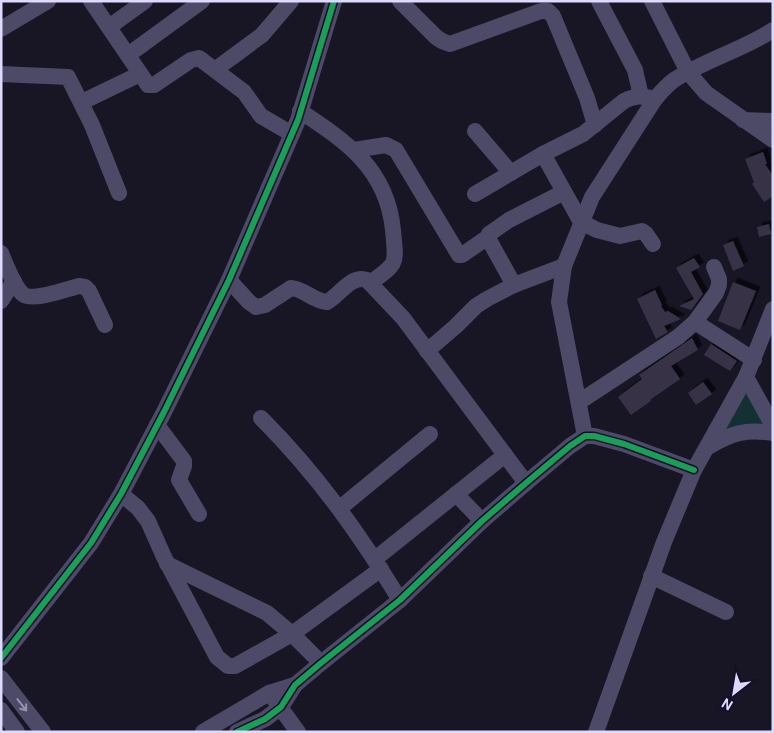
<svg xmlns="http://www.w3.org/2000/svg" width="774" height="733" viewBox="0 0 774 733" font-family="Roboto,sans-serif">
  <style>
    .green { fill: #133133 }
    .building { fill: #373346; filter: url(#shadow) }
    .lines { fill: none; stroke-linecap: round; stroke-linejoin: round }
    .minor { stroke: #4c4a66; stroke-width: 16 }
    .cycleway-casing { stroke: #150f2b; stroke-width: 9 }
    .cycleway { stroke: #1a9f57; stroke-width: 6 }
    .oneway { stroke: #9592b2 }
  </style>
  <defs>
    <filter id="shadow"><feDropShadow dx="4.5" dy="-4.5" stdDeviation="0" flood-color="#0009"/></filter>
  </defs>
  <rect width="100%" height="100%" fill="#181525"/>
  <path class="green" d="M 744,381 L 771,430 L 719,437 Z"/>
  <g class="building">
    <path d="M 763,152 L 767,164 L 765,164 L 773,176 L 773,196 L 764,202 L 752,184 L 754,182 L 745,159 Z"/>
    <path d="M 769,224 L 771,234 L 759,237 L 757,227 Z"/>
    <path d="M 733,241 L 744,266 L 733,271 L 723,245 Z"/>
    <path d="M 694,258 L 700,267 L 691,272 L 703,294 L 691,310 L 679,306 L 694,299 L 676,268 Z"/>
    <path d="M 733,282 L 756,291 L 740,330 L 718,321 Z"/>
    <path d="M 655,290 L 662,305 L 661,306 L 665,312 L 668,311 L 681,319 L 664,326 L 668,332 L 656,339 L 637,299 Z"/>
    <path d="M 692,338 L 698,350 L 671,366 L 680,379 L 650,400 L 651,401 L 631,415 L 618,397 L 642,379 L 639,375 Z"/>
    <path d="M 711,344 L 737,361 L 730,371 L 704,355 Z"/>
    <path d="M 703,382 L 712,394 L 696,405 L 688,393 Z"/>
  </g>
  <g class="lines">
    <g class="minor">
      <path d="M 91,1 L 148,85 L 154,85 L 191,60 L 199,58 L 244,92 L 261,116 L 292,134"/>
      <path d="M 400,1 L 436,37 L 442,41 L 450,44 L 541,11 L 548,11 L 553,16 L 587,98 L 595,125"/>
      <path d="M 599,1 L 635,70 L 641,96"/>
      <path d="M 652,1 L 688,72 L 706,93 L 773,140"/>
      <path d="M 109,27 L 145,1"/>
      <path d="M 1,29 L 48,1"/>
      <path d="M 128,55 L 202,1"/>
      <path d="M 216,69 L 262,35 L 291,1"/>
      <path d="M 1,74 L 68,77 L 92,125 L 119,193"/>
      <path d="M 82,102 L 140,74"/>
      <path d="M 300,111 C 347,142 387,169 393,230 C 396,265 399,262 370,283"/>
      <path d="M 743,120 L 773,121"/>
      <path d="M 475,131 L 511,173"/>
      <path d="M 354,150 L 386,145 L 396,150 L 459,255 L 462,255 L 488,237"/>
      <path d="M 543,154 L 581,222 L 597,230 L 620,236 L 642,231 L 646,234 L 653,244"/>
      <path d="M 475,194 L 543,154 L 583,134 L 624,101 C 635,95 643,96 655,99"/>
      <path d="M 1,253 C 6,264 14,288 24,295 C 34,301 67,289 79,286 L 85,287 L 89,291 L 105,325"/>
      <path d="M 229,280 L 249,302 L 256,307 L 265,305 L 291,288 C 304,289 313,301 327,302 C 339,296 351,274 367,280 L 403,318 L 526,483"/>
      <path d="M 514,285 L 489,240 L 489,234 L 509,220 L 564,192"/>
      <path d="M 1,301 L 14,281"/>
      <path d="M 695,322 L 754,360"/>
      <path d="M 427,351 L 456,326 L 476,306 L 487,299 L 514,285 L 564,266"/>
      <path d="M 746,377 L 773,426"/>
      <path d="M 579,402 L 678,337 L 695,322 L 716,293 L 719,285 L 719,279 L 714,267"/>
      <path d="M 261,418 C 317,474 358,532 400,600"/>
      <path d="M 157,425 L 184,461 L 184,466 L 179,480 L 199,514"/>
      <path d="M 585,436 L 559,302 L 564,266 L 592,197 L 655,99 C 661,92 667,85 674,80 C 705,60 742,50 773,30"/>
      <path d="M 708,447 C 732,433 745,429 773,433"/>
      <path d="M 121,494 L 138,508 L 148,521 L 164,557 L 217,657 L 228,666 L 235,666 L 292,634 L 381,569"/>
      <path d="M 456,494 L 482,521"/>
      <path d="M 340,508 L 430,434"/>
      <path d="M 375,559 L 505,455"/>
      <path d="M 167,564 L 267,613 L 292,634 L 321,663"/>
      <path d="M 651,576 L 726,612"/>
      <path d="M 1,658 L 91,543 L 121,494 L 164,412 L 229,280 L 298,120 L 334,1"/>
      <path d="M 1,678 L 43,732"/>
      <path d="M 274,699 L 298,732"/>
      <path d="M 1,710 L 17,732"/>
      <path d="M 203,732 L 269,693 L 295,685"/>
      <path d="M 237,732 L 265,719 L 281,707 L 295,685 L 321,663 L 400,600 L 482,521 L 526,483 L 570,446 L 585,436 L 594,436 L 624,444 L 694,470"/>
      <path d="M 596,732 L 664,542 L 694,470 L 746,377 L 773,309"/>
    </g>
    <g class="cycleway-casing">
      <g id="cycleway">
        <path d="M 1,658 L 91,543 L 121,494 L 164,412 L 229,280 L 298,120 L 334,1"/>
        <path d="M 237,732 L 265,719 L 281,707 L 295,685 L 321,663 L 400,600 L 482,521 L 526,483 L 570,446 L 585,436 L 594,436 L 624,444 L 694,470"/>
      </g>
    </g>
    <use href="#cycleway" class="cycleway"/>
  </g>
  <defs><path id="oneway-shaft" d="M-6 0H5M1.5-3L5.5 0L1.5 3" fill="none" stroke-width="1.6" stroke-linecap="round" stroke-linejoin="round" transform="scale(1.25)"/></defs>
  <use class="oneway" href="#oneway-shaft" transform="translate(22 705) rotate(52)"/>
  <rect width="774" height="733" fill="none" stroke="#ded9ff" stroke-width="5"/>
  <g transform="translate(734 693) rotate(211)" stroke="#150f2b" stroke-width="4" paint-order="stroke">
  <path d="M0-4L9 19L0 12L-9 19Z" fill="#ded9ff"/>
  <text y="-8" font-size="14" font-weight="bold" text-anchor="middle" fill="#ded9ff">N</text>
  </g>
</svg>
